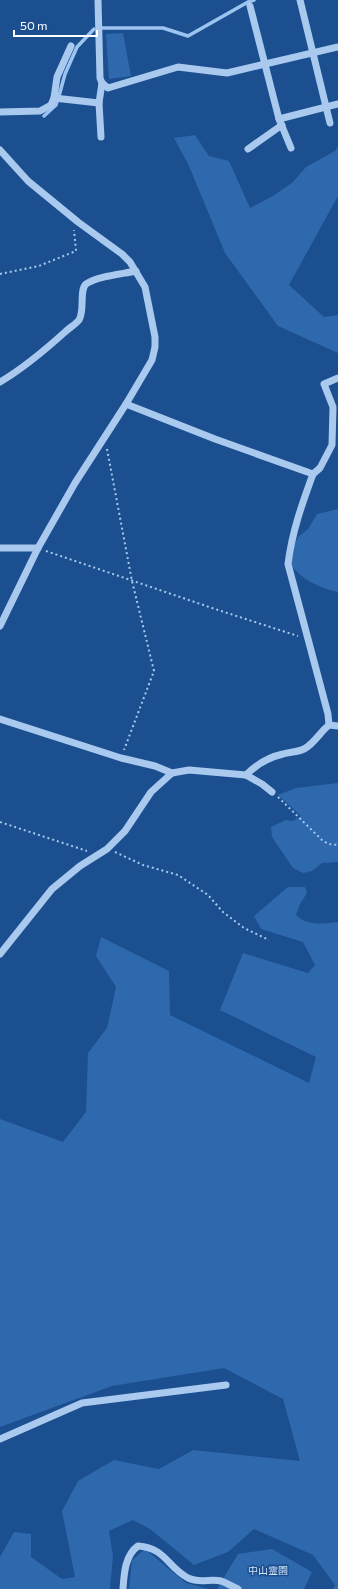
<svg xmlns="http://www.w3.org/2000/svg" width="338" height="1589" viewBox="0 0 338 1589" font-family="Commissioner,'Noto Sans JP',sans-serif">
  <style>
    .green { fill: #2e69ad }
    .lines { fill: none; stroke-linecap: round; stroke-linejoin: round }
    .stream { stroke: #9cc4f0; stroke-width: 3.5 }
    .path { stroke: #a9c9ee; stroke-width: 2; stroke-dasharray: 2 3; stroke-linecap: butt }
    .minor { stroke: #a9c9ee; stroke-width: 7 }
    .labels { text-anchor: middle; dominant-baseline: central; stroke-width: 3; stroke-linejoin: round; paint-order: stroke }
    .park-label { font-size: 10px; fill: #cfe3fa; stroke: #1b4f8f }
  </style>
  <rect width="100%" height="100%" fill="#1b4f8f"/>
  <g class="green">
    <path d="M 123,33 L 131,76 L 109,79 L 106,34 Z"/>
    <path d="M 195,135 L 209,156 L 229,161 L 250,208 L 273,196 L 293,182 L 306,167 L 335,151 L 338,147 L 338,196 L 289,285 L 324,317 L 338,315 L 338,353 L 278,326 L 225,253 L 189,166 L 174,138 Z"/>
    <path d="M 338,509 L 338,592 C 319,588 302,580 290,564 L 293,547 L 298,537 L 308,529 L 317,514 Z"/>
    <path d="M 338,783 L 338,862 L 322,863 L 312,871 L 303,873 L 293,868 L 272,837 L 271,827 L 286,820 L 293,821 L 301,816 L 278,795 L 296,788 Z"/>
    <path d="M 288,887 L 305,887 L 307,893 L 300,904 L 296,915 C 308,926 322,924 338,922 L 338,1589 L 333,1589 L 335,1585 L 313,1555 L 254,1529 L 228,1552 L 194,1565 L 150,1529 L 133,1520 L 109,1531 L 113,1556 L 110,1589 L 0,1589 L 0,1557 L 14,1532 L 31,1534 L 31,1557 L 62,1579 L 75,1577 L 62,1511 L 78,1481 L 114,1460 L 159,1469 L 193,1450 L 300,1461 L 283,1399 L 224,1368 L 112,1386 L 0,1427 L 0,1119 L 63,1142 L 86,1112 L 88,1053 L 107,1028 L 116,987 L 96,956 L 101,937 L 169,971 L 170,1015 L 309,1083 L 316,1057 L 220,1010 L 243,953 L 308,973 L 315,965 L 303,942 L 261,929 L 254,916 Z"/>
    <path d="M 145,1549 L 186,1583 L 209,1589 L 129,1589 L 132,1560 Z"/>
    <path d="M 272,1549 L 312,1572 L 304,1589 L 217,1589 L 238,1554 Z"/>
  </g>
  <g class="lines">
    <g class="stream">
      <path d="M 102,28 L 163,28 L 188,36 L 248,2 L 254,0"/>
      <path d="M 59,96 L 65,74 L 77,47 L 94,29"/>
      <path d="M 44,116 L 56,105 L 58,99"/>
    </g>
    <g class="path">
      <path d="M 0,274 L 39,266 L 76,251 L 74,230"/>
      <path d="M 107,449 L 132,581 L 154,671 L 124,750"/>
      <path d="M 46,551 L 215,609 L 298,636"/>
      <path d="M 278,797 L 322,840 L 328,844 L 338,845"/>
      <path d="M 0,822 L 87,851"/>
      <path d="M 115,852 L 143,865 L 178,875 L 208,895 L 223,912 L 244,928 L 269,940"/>
    </g>
    <g class="minor">
      <path d="M 98,0 L 100,78 L 102,83 L 108,88 L 178,67 L 227,73 L 338,47"/>
      <path d="M 300,0 L 330,123"/>
      <path d="M 250,6 L 279,119 L 291,148"/>
      <path d="M 54,98 L 99,103"/>
      <path d="M 0,112 L 40,111 L 51,105 L 54,98 L 57,77 L 71,46"/>
      <path d="M 279,119 L 338,104"/>
      <path d="M 101,137 L 99,103 L 102,83"/>
      <path d="M 248,149 L 282,125"/>
      <path d="M 0,150 L 28,181 L 78,222 L 122,254 L 130,262 L 145,287 L 155,337 L 155,347 L 152,360 L 126,404 L 75,483 L 38,548 L 0,626"/>
      <path d="M 0,382 C 24,368 45,350 65,332 C 69,328 76,324 79,320 C 85,311 79,290 86,284 C 97,276 123,274 136,271"/>
      <path d="M 126,404 L 215,439 L 313,474 C 302,504 292,532 288,564 L 328,714 L 329,725 C 320,732 314,744 304,749 C 298,752 290,752 283,754 C 269,757 256,765 246,775"/>
      <path d="M 313,474 L 320,468 L 332,445 L 333,407 L 324,384 L 338,378"/>
      <path d="M 0,548 L 38,548"/>
      <path d="M 0,719 L 121,758 L 155,766 L 172,773"/>
      <path d="M 329,725 L 338,726"/>
      <path d="M 0,954 L 52,889 L 80,866 L 107,849 L 125,831 L 151,792 L 172,773 L 189,770 L 246,775 L 262,784 L 272,792"/>
      <path d="M 0,1439 L 82,1403 L 226,1385"/>
      <path d="M 123,1589 C 124,1574 125,1555 138,1546 C 166,1548 167,1567 188,1578 C 201,1584 210,1578 221,1581 C 227,1583 233,1587 238,1589"/>
    </g>
  </g>
  <g class="labels">
    <g class="park-label">
      <text x="268" y="1570">中山霊園</text>
    </g>
  </g>
  <path d="M14 30v6h83v-6" fill="none" stroke="#ffffff" stroke-width="2"/>
  <text x="20" y="30" font-size="12" fill="#ffffff" stroke="#1b4f8f" stroke-width="3" paint-order="stroke">50 m</text>
</svg>
